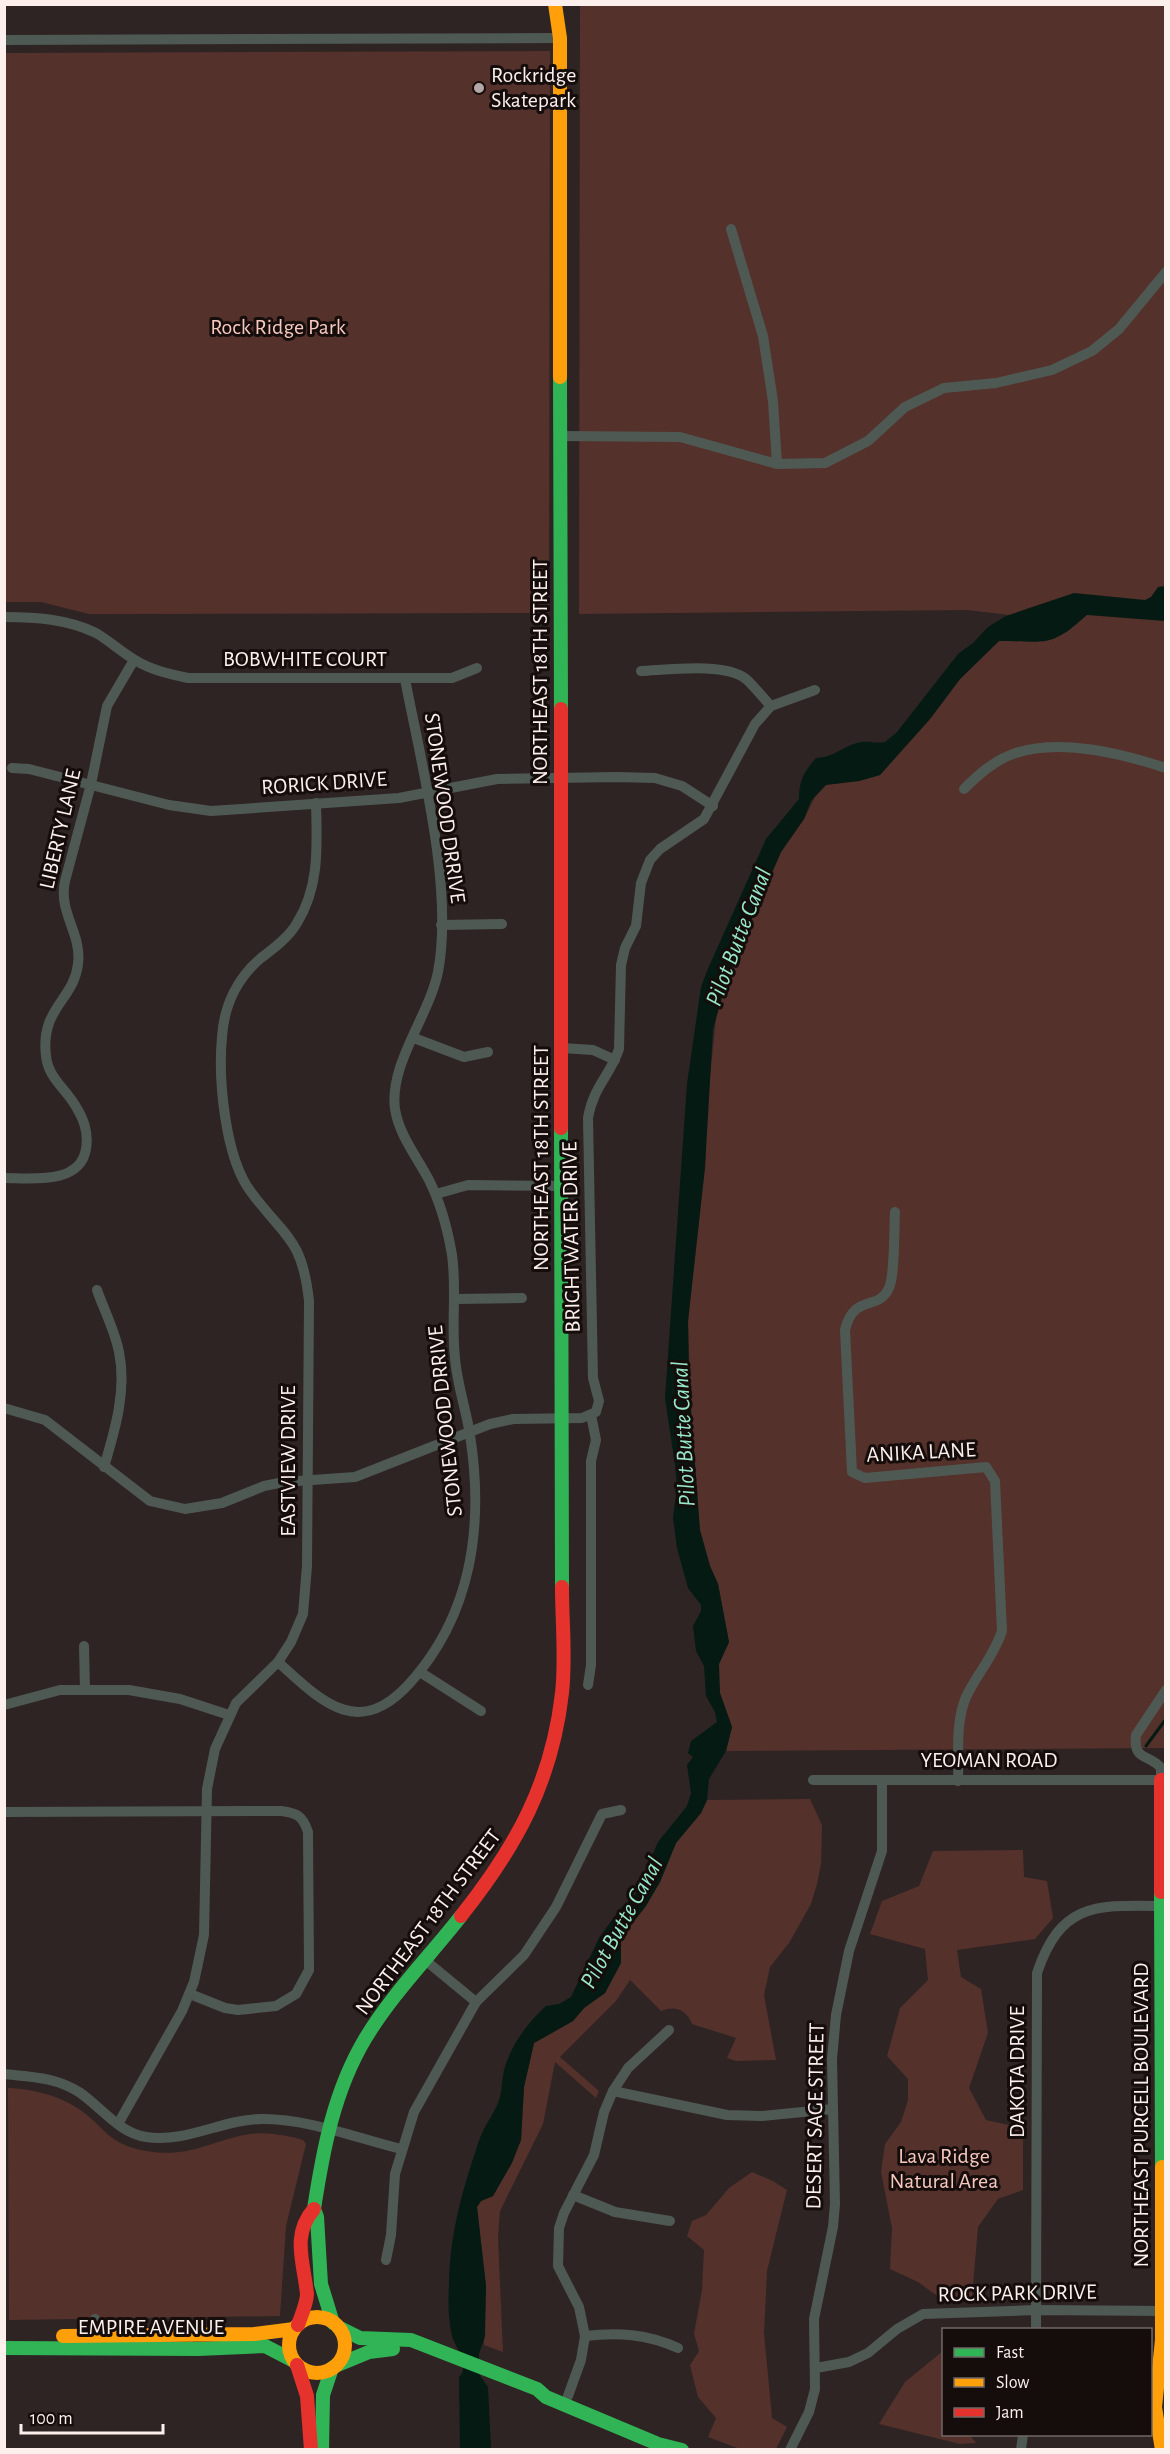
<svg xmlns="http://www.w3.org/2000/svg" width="1170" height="2454" viewBox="0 0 1170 2454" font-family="'Alegreya Sans',sans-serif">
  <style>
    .green { fill: #55312b }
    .water { fill: #051a13 }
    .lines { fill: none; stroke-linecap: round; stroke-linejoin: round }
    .stream { stroke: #051a13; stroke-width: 3 }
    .street { stroke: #4f5954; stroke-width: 10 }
    .fast { stroke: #30b455; stroke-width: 14 }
    .slow { stroke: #ff9f0a; stroke-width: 14 }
    .jam { stroke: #e5322d; stroke-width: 14 }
    .poi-dot { fill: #b4a8a6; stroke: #150d0b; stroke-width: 2 }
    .labels { text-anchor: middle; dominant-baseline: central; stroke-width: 6; stroke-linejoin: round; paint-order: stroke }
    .poi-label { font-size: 22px; fill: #fcefec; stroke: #150d0b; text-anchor: start }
    .park-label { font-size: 22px; fill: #f8c8bf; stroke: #150d0b }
    .street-label { font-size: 22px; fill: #fcefec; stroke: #150d0b }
    .water-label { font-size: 24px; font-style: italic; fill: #97e9c9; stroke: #150d0b }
  </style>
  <rect width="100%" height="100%" fill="#2e2423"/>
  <g class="green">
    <path d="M 580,5 L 1165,5 L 1165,1748 L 726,1751 L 732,1727 L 720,1693 L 717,1675 L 719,1664 L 729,1642 L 718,1584 L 710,1566 L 700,1530 L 692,1451 L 688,1321 L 705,1167 L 707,1105 L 717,1009 L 731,966 L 781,852 L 804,819 L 817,793 L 826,784 L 859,781 L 880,775 L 930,719 L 960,679 L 999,641 L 1067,632 L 1077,623 L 967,610 L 579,614 Z"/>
    <path d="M 550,51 L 549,613 L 89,614 L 41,602 L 5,602 L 6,53 Z"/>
    <path d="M 810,1799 L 822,1825 L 821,1864 L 817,1884 L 811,1904 L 789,1943 L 770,1967 L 764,1995 L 776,2060 L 736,2061 L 727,2058 L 736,2038 L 692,2024 C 687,2010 675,2005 661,2011 L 630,1980 L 616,2001 L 560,2057 L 599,2091 L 596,2098 L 555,2062 L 543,2124 L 500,2211 L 498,2238 L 503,2352 L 484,2345 L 486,2286 L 477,2207 L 481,2201 L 493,2196 L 521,2140 L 524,2087 L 534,2043 L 573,2021 L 584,2008 L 605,1993 L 621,1963 L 620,1938 L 624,1932 L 645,1906 L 660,1882 L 676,1843 L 701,1813 L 707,1800 Z"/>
    <path d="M 1023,1850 L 1024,1877 L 1047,1881 L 1053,1918 L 1035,1939 L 957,1950 L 961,1977 L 981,1989 L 988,2033 L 969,2088 L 986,2120 L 1023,2128 L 1023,2190 L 998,2199 L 978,2227 L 972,2297 L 940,2298 L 918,2282 L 890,2269 L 892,2228 L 881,2172 L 885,2144 L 901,2122 L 908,2100 L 908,2079 L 887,2056 L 900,2008 L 928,1980 L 925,1949 L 870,1934 L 882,1901 L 919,1886 L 933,1851 Z"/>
    <path d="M 8,2088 C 31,2089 54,2094 74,2106 C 106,2125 103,2143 146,2151 C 187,2158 207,2143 244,2135 C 264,2131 284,2135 303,2140 L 306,2144 L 286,2226 L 280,2316 L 9,2320 Z"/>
    <path d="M 752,2172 L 773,2181 L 787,2190 L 767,2271 L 764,2333 L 772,2418 L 787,2427 L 776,2449 L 740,2449 L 708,2437 L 716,2418 L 698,2397 L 690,2365 L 699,2351 L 694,2334 L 702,2290 L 704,2250 L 687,2236 L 692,2221 L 706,2215 L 729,2188 Z"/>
    <path d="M 943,2351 L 944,2434 L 970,2435 L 976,2443 L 960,2444 L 879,2424 L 905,2382 Z"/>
  </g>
  <path class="water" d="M 1165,586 L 1165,621 L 1087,615 C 1049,649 1046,641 999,641 L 960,679 L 930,719 L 880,775 L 859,781 L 826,785 L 811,801 L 804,819 L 781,852 L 731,966 L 713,1029 L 705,1167 L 688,1321 L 689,1382 L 700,1530 L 710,1566 L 718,1584 L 729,1642 L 719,1664 L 720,1693 L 732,1727 L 726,1751 L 709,1779 L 707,1800 L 701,1813 L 676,1843 L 660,1882 L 646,1906 L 621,1938 L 621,1963 L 605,1993 L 584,2008 L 573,2021 L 534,2043 L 524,2087 L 521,2140 L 512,2163 L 493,2196 L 481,2201 L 477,2207 L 486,2286 L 485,2336 L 479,2354 L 479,2374 L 488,2387 L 491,2449 L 460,2449 L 459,2377 C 470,2367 457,2349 453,2339 C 448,2323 448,2301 449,2284 C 450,2231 463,2188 480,2138 C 485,2124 496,2112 500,2097 C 502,2088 502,2079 504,2070 C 511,2045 527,2023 546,2006 L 559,2004 L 571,1997 L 599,1938 L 620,1909 L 635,1895 L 658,1842 L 687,1806 L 691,1793 L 687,1765 L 693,1757 L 688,1753 L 691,1741 L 717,1722 L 715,1712 L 706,1696 L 704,1666 L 696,1651 L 693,1626 L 701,1611 L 701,1605 L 688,1588 L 677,1548 L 673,1518 L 677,1486 L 675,1465 L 665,1398 L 687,1084 L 701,987 L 707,971 L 766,839 L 799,799 C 799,780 804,772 816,758 C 832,758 842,747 857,743 C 867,740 876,744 885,742 L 897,732 L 958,654 L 973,643 L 988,627 L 1006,616 L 1074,593 L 1145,600 L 1151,597 L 1158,587 Z"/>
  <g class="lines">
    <path class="stream" d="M 1146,1746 L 1166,1719"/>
    <g class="street">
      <path d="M 4,40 L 560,38"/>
      <path d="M 731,229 L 763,336 L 773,401 L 777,464"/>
      <path d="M 561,436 L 680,437 L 777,464 L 825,463 L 868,441 L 905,407 L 944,388 L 996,383 L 1052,370 L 1092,351 L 1119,329 L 1166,272"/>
      <path d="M 4,617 C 36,617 67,619 96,633 C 110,641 121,652 135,660 C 151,670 169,674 188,678 L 452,678 L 477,668"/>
      <path d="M 641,671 C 667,670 725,662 746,679 C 755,687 763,698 771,706"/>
      <path d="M 12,768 L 29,769 L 169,805 L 211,811 L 399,798 L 497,779 L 617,777 L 655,778 L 682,786 L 713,806"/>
      <path d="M 964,789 C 977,776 991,763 1008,756 C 1054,736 1120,753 1166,768"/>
      <path d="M 441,925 L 502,924"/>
      <path d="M 414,1038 L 464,1057 L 488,1052"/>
      <path d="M 562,1048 L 593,1050 L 615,1060"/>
      <path d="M 4,1178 C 32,1178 80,1185 86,1149 C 89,1131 83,1117 73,1102 C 63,1087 48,1076 46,1056 C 40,1008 74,1000 78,964 C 82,933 58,913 65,881 L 91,784 L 107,706 L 134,660"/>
      <path d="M 436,1194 L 468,1185 L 562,1186"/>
      <path d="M 895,1212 C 894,1228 895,1275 889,1288 C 878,1312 854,1293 845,1330 L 852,1472 L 865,1478 L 986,1467 L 995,1481 L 1002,1631 C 994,1656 977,1674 966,1697 C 955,1723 959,1754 958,1781"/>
      <path d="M 97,1290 C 104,1310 115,1331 119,1352 C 127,1390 115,1430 104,1467"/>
      <path d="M 455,1299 L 522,1298"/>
      <path d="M 4,1408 L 45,1420 L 150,1501 L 185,1509 L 222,1503 L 264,1486 L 284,1482 L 355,1477 L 490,1424 L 513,1419 L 582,1418 L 596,1412 L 599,1401 L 593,1378 L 588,1118 C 593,1087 610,1076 619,1049 L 621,965 L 625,948 L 636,926 L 641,883 L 650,860 L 660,849 L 704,819 L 755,724 L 771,706 L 815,690"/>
      <path d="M 84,1646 L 85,1690"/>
      <path d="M 278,1662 C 321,1701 358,1740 409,1684 C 472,1615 484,1525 470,1435 C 466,1409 457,1384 455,1358 C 451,1324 457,1289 452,1255 C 448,1231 440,1202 429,1180 C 417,1157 399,1135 395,1109 C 389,1064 429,1016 438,972 C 454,888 421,763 405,679"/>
      <path d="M 420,1672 L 481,1711"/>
      <path d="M 588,1685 L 591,1665 L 591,1461 L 596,1440 L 591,1415"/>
      <path d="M 4,1705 L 60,1690 L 129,1690 L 180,1699 L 229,1715"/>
      <path d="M 813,1780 L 1161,1780 L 1161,1768 C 1149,1753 1133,1762 1136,1735 L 1166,1690"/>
      <path d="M 4,1812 L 281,1811 C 297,1813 303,1816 308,1832 L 309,1970 L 296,1994 L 276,2006 L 238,2010 L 225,2008 L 190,1994"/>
      <path d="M 425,1960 L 476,2002"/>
      <path d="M 4,2074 C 32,2077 55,2077 79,2092 C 101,2107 119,2133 146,2137 C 188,2143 222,2119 263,2119 C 309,2119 356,2138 401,2149"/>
      <path d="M 613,2091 L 727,2115 L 762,2116 L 833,2109"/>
      <path d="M 118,2124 L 182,2011 L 194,1982 L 204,1935 L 207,1789 L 215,1749 L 236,1703 L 278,1662 L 291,1642 L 303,1614 L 307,1566 L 309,1301 C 302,1237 285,1238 251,1192 C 225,1158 218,1079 222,1037 C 224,1006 237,978 261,958 C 274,948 289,937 297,923 C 320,886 317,845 316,803"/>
      <path d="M 573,2195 L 615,2212 L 670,2221"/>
      <path d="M 386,2260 L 391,2235 L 395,2174 L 414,2112 L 476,2002 L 524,1955 L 556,1907 L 602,1814 L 621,1810"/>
      <path d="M 1036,2330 L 1037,1973 C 1061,1902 1096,1905 1162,1906"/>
      <path d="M 92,2335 L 95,2319"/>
      <path d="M 585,2336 C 618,2332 647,2334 678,2348"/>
      <path d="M 816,2368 L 849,2362 L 868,2353 L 897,2329 L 923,2314 L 1036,2310 L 1166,2311"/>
      <path d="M 568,2396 L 581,2360 L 585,2336 L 579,2307 L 558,2266 L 559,2228 L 564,2213 L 594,2155 L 604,2112 L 613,2091 L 628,2068 L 669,2030"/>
      <path d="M 790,2450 L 809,2412 L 815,2389 L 814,2319 L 833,2227 L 835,2204 L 832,2059 L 836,2015 L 849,1951 L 882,1851 L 882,1781"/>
      <path d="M 1021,2450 L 1023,2434"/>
    </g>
    <g class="fast">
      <path d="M 560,377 L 561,709"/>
      <path d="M 561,1128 L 562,1587"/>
      <path d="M 1161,1892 L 1162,2167"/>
      <path d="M 333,2323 L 321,2284 L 317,2217 L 314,2209 C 323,2150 334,2091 365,2039 C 392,1994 429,1957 461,1916"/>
      <path d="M 338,2327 L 360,2338 L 411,2340 L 537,2389 L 546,2397 L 658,2444 L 682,2450"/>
      <path d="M 4,2348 L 198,2349 L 265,2346 L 294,2361"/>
      <path d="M 335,2366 L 369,2352 L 393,2349"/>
      <path d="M 322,2450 L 323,2395 L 332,2368"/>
    </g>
    <g class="slow">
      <path d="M 555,4 L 560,38 L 560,377"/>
      <path d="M 1162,2167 L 1162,2340 L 1155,2407 L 1162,2450"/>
      <circle cx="317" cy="2345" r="28"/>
      <path d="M 63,2336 L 254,2334 L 294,2329"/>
    </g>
    <g class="jam">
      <path d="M 561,709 L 561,1128"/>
      <path d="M 1161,1892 L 1161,1780 L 1166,1780"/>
      <path d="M 461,1916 C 516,1847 552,1782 562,1693 C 566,1659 562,1622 562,1587"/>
      <path d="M 298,2325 C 301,2316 307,2303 307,2294 C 304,2263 291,2235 314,2209"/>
      <path d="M 297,2365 L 307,2396 L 311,2450"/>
    </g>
  </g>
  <circle class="poi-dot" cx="479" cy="88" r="6"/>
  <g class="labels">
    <g class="poi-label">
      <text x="491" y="75">Rockridge<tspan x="491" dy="25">Skatepark</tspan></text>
    </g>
    <g class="park-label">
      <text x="278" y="327">Rock Ridge Park</text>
      <text x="944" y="2156">Lava Ridge<tspan x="944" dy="25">Natural Area</tspan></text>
    </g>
    <g class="street-label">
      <text x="305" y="659">BOBWHITE COURT</text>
      <text transform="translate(540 672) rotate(-90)">NORTHEAST 18TH STREET</text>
      <text transform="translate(324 783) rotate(-4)">RORICK DRIVE</text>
      <text transform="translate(445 808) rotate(82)">STONEWOOD DRRIVE</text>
      <text transform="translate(60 829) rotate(-77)">LIBERTY LANE</text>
      <text transform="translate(541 1158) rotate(-90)">NORTHEAST 18TH STREET</text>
      <text transform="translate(571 1237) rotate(-91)">BRIGHTWATER DRIVE</text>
      <text transform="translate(445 1421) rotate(-96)">STONEWOOD DRRIVE</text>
      <text transform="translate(921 1452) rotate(-3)">ANIKA LANE</text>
      <text transform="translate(288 1461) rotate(-90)">EASTVIEW DRIVE</text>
      <text x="989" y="1760">YEOMAN ROAD</text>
      <text transform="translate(428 1922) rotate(-53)">NORTHEAST 18TH STREET</text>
      <text transform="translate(1017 2072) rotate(-90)">DAKOTA DRIVE</text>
      <text transform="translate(1141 2115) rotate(-90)">NORTHEAST PURCELL BOULEVARD</text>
      <text transform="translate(815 2116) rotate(-89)">DESERT SAGE STREET</text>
      <text transform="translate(1017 2293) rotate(-1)">ROCK PARK DRIVE</text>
      <text x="151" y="2327">EMPIRE AVENUE</text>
    </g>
    <g class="water-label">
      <text transform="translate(739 937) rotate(-69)">Pilot Butte Canal</text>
      <text transform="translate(684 1434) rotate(-93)">Pilot Butte Canal</text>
      <text transform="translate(622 1923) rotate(-61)">Pilot Butte Canal</text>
    </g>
  </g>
  <rect width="1170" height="2454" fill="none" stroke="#fcefec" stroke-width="12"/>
  <rect x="942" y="2328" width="210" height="108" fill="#150d0b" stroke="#716765" stroke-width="1.5"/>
  <rect x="954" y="2348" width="30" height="9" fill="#30b455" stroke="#716765" stroke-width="1.5"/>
  <text x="996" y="2358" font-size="18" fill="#fcefec">Fast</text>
  <rect x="954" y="2378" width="30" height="9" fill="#ff9f0a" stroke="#716765" stroke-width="1.5"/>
  <text x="996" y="2388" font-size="18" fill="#fcefec">Slow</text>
  <rect x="954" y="2408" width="30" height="9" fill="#e5322d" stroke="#716765" stroke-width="1.5"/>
  <text x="996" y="2418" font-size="18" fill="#fcefec">Jam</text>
  <path d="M21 2424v9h142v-9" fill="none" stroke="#fcefec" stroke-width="3"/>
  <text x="30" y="2424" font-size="18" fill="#fcefec" stroke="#150d0b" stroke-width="4.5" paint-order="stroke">100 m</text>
</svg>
